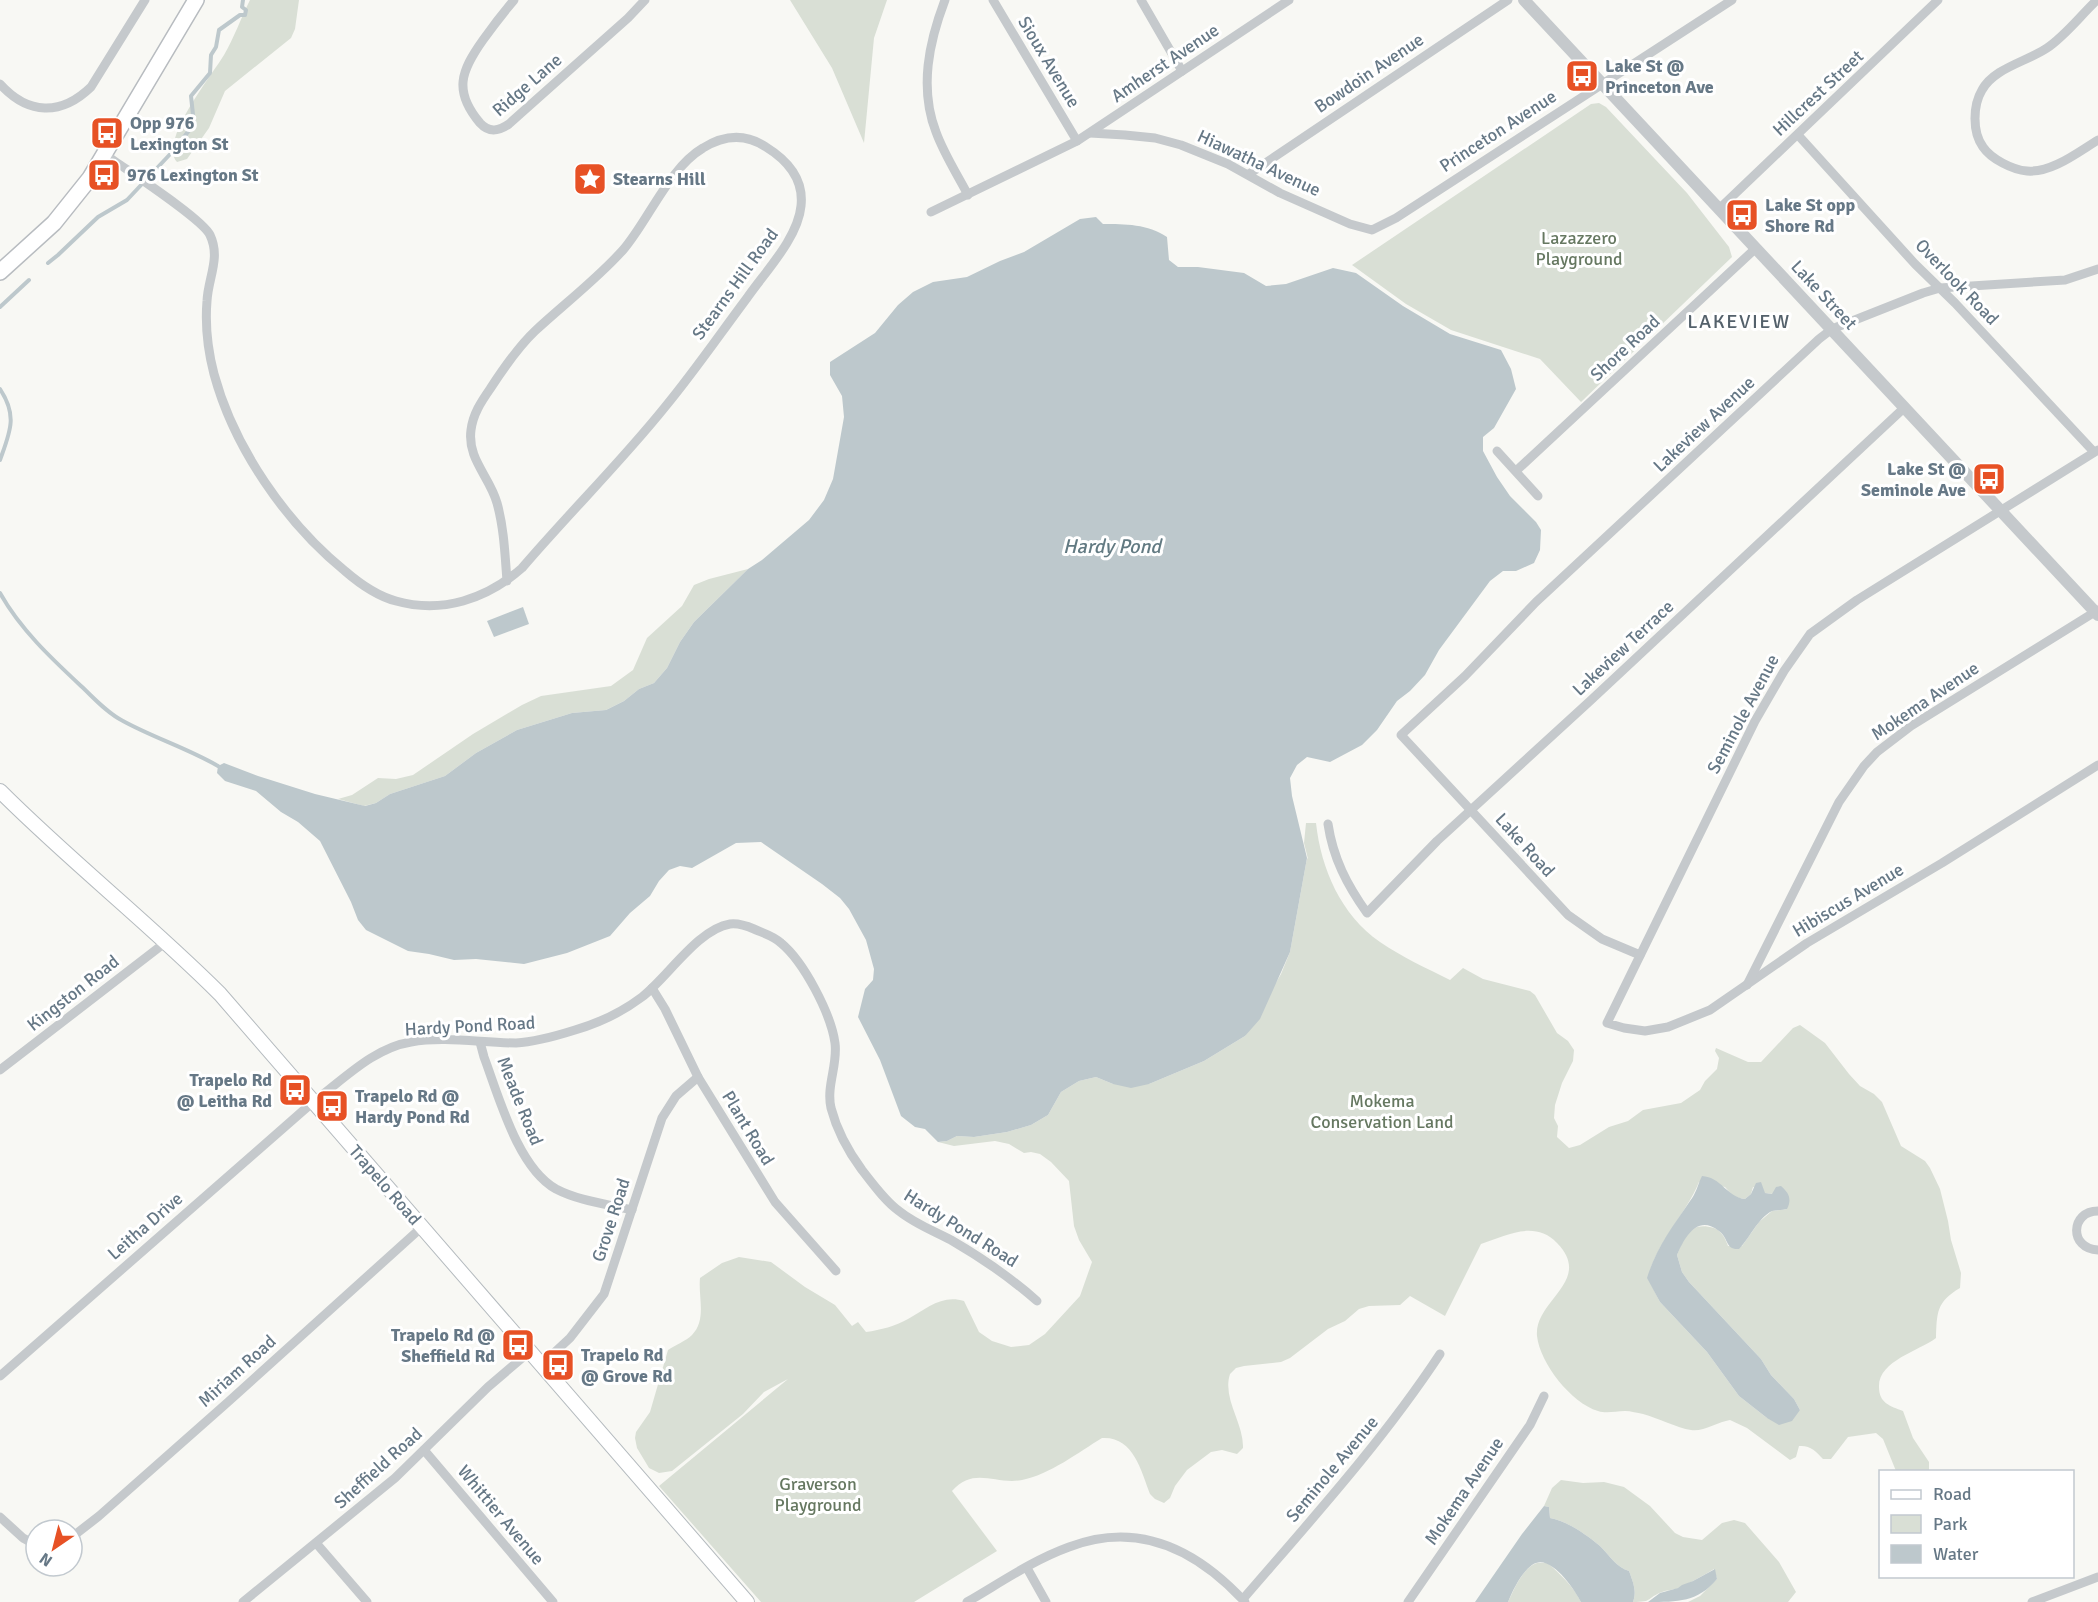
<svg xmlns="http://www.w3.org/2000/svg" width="2098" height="1602" viewBox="0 0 2098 1602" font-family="Signika,sans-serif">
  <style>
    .green { fill: #d9dfd5; fill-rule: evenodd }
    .water { fill: #bdc8cc }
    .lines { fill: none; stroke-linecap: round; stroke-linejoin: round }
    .stream { stroke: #bdc8cc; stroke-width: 4 }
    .secondary-casing { stroke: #b5bbbf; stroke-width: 16 }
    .primary-casing { stroke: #b8bcc0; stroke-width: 18 }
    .minor { stroke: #c5c9cc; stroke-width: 9 }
    .tertiary { stroke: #c5c9cc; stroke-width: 12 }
    .secondary { stroke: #fff; stroke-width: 14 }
    .primary { stroke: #fff; stroke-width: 15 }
    .labels { text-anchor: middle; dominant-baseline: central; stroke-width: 6; stroke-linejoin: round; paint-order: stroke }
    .street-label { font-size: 18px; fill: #667886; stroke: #fff }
    .poi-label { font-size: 18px; font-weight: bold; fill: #667886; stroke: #fff; text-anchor: start }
    .park-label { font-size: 18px; fill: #667861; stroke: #fff }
    .neighbourhood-label { font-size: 20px; letter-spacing: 1.5px; fill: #54616b; stroke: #fff }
    .water-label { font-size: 20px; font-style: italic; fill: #627a82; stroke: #fff }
  </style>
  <rect width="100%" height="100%" fill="#f8f8f4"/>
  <g class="green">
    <path d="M 250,0 L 299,0 L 295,29 L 291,38 L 225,91 L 209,128 L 187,159 L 177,162 C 158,142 212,75 224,55 C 234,38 241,18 250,0 Z"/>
    <path d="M 790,0 L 887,0 L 874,38 L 864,143 L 832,68 Z"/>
    <path d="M 1599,103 L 1606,107 L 1687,193 L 1729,247 L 1732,257 L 1581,402 L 1540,359 L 1451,330 L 1406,304 L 1352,265 L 1591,104 Z"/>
    <path d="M 748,569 L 694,622 L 680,642 L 667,668 L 654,683 L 639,689 L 624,701 L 606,710 L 572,713 L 517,730 L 476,753 L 445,776 L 390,794 L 376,803 L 364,806 L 338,799 L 352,795 L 378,778 L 396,779 L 413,775 L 473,734 L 522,705 L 541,696 L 611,686 L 633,670 L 647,638 L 682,606 L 694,585 L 709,579 Z"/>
    <path d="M 1306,823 L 1316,823 C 1321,869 1341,915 1380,942 C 1402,957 1426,968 1450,980 L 1463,968 L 1483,979 L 1530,991 L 1535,995 L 1557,1033 L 1568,1041 L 1574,1050 L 1573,1061 L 1562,1083 L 1555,1105 L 1554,1118 L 1558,1126 L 1557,1137 L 1569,1148 L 1580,1145 L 1609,1127 L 1628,1121 L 1643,1110 L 1681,1103 L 1700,1090 L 1705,1081 L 1717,1069 L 1719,1058 L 1715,1051 L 1716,1048 L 1748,1062 L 1761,1062 L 1793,1028 L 1800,1025 L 1825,1043 L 1849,1074 L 1860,1086 L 1874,1094 L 1882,1102 L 1901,1146 L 1925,1161 L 1930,1168 L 1940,1189 L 1948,1221 L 1951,1240 L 1961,1273 L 1960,1288 C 1936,1302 1937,1313 1936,1338 C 1919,1351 1878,1361 1879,1387 C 1879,1403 1890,1406 1903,1411 L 1913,1438 L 1929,1462 L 1929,1471 L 1896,1471 L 1883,1439 L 1876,1433 L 1848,1437 L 1831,1459 L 1823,1459 C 1816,1451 1810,1445 1799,1446 L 1796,1457 L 1790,1460 L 1747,1428 L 1730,1420 C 1718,1422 1703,1432 1691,1430 C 1677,1428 1658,1418 1643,1414 C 1637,1413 1631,1411 1625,1411 C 1615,1411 1607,1414 1598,1411 C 1571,1403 1540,1363 1537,1336 C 1534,1300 1594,1281 1557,1243 C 1535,1220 1507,1235 1481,1244 L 1445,1316 L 1410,1296 L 1400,1305 L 1369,1306 L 1359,1309 L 1345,1321 L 1328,1329 L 1290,1358 L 1281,1362 L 1244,1366 L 1236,1368 L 1230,1374 C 1222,1399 1244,1423 1243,1448 L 1237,1454 L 1222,1450 L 1211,1452 L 1187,1470 L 1175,1486 L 1170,1498 L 1164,1503 L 1155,1499 L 1150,1494 C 1141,1470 1133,1436 1102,1438 C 1079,1452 1049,1475 1022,1480 C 995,1485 974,1466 952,1491 L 997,1551 L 914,1602 L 761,1602 L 659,1486 L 788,1379 L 764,1392 L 743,1414 L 672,1471 L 659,1473 L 649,1468 L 637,1448 L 635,1438 L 636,1432 L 650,1412 L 668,1350 C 675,1345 686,1341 692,1335 C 707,1320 698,1297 700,1278 L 722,1263 L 739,1257 L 771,1262 L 805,1287 L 835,1305 L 852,1326 L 858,1322 L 866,1332 C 881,1330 895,1326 908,1319 C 926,1309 942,1294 964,1301 L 979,1332 L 992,1341 L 1011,1347 L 1029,1345 L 1045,1334 L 1080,1296 L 1092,1262 L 1079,1240 L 1074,1226 L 1069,1181 L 1051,1162 L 1040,1154 L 1031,1152 L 1024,1153 L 1009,1144 L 995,1141 L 954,1146 L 938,1142 L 947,1141 L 957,1136 L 974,1137 L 1007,1132 L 1031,1125 L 1048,1115 L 1061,1092 L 1079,1081 L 1096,1077 L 1113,1084 L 1149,1084 L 1204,1061 L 1245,1036 L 1281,974 L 1290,952 L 1307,858 L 1308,859 L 1304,843 ZM 1699,1182 L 1725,1187 L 1734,1197 L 1745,1199 L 1751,1194 L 1753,1187 L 1763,1190 L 1764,1193 L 1773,1194 L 1787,1209 L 1772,1211 L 1759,1222 L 1742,1246 L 1728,1246 C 1725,1238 1722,1231 1714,1228 C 1691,1221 1685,1235 1677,1255 L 1682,1272 L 1689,1282 L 1761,1359 L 1771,1375 L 1794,1399 L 1800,1410 L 1767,1418 L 1739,1396 L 1707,1352 L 1660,1302 L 1648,1278 C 1657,1241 1685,1216 1699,1182 Z"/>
    <path d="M 1561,1480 L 1583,1483 L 1604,1482 L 1624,1487 L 1650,1506 L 1675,1533 L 1683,1537 L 1702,1540 L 1722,1523 L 1734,1520 L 1745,1523 L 1779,1562 L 1796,1592 L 1788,1602 L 1688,1602 L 1700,1596 L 1717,1579 L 1714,1569 C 1702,1576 1689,1584 1676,1589 C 1672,1590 1667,1590 1662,1592 C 1646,1598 1654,1602 1633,1602 C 1637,1591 1633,1582 1629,1571 C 1616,1567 1610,1556 1600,1546 C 1587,1535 1567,1521 1550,1518 L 1549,1507 L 1544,1506 L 1552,1488 Z"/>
    <path d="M 1537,1563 L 1548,1563 C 1561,1575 1573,1586 1581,1602 L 1508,1602 C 1514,1590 1523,1567 1537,1563 Z"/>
  </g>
  <g class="water">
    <path d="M 1096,217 L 1103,224 C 1125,224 1148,224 1167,237 L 1169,260 L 1178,267 L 1198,267 L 1244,273 L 1266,286 L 1286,284 L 1333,268 L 1356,273 L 1403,306 L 1450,334 L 1501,350 L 1511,369 L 1516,389 L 1494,428 L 1483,437 L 1483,451 L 1497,477 L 1510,496 L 1536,522 L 1541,530 L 1540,550 L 1534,563 L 1516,571 L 1503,571 L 1490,581 L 1439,650 L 1425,675 L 1410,691 L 1397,701 L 1377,730 L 1362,745 L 1330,762 L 1307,757 L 1297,765 L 1290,778 L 1292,796 L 1307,858 L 1290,952 L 1260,1019 L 1245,1036 L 1204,1061 L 1149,1084 L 1131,1088 L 1113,1084 L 1096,1077 L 1079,1081 L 1061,1092 L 1048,1115 L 1031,1125 L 1007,1132 L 974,1137 L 957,1136 L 947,1141 L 938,1142 L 925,1129 L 915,1127 L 901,1116 L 880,1060 L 858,1017 L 865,989 L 873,980 L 874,969 L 866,940 L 849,909 L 840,898 L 822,884 L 761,842 L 736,843 L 692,868 L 680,866 L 669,870 L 659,881 L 650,896 L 630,913 L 610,936 L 567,953 L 524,964 L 476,959 L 454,960 L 429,954 L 408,951 L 366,930 L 358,920 L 351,902 L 320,841 L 298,822 L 281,812 L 256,791 L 225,781 L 217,773 L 218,766 L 224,763 L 258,776 L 315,794 L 365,806 L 376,803 L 390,794 L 445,776 L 476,753 L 517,730 L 572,713 L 606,710 L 624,701 L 639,689 L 654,683 L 667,668 L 680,642 L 694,622 L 748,569 L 762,560 L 809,520 L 824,500 L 833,479 L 844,417 L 842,396 L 830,375 L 830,362 L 875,333 L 898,305 L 913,292 L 933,282 L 967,277 L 1000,261 L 1024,252 L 1080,219 Z"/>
    <path d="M 523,607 L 529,624 L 494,637 L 487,621 Z"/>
    <path d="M 1702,1176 C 1721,1177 1727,1197 1745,1199 L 1751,1194 L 1756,1183 L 1761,1182 L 1765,1193 L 1772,1194 L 1776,1187 L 1781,1186 C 1789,1193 1792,1199 1787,1209 C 1783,1210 1775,1210 1772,1211 C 1757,1219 1750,1238 1739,1249 C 1725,1250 1729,1238 1719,1231 C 1698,1214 1685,1236 1677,1255 L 1682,1272 L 1689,1282 L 1761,1359 L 1771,1375 L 1794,1399 L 1800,1410 L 1792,1421 L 1779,1425 L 1767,1418 L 1739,1396 L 1707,1352 L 1660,1302 L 1647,1278 C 1656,1248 1673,1226 1690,1201 C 1696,1194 1698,1184 1702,1176 Z"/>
    <path d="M 1544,1506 L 1549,1507 L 1550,1518 C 1567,1521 1587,1535 1600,1546 C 1610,1556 1616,1567 1629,1571 C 1633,1582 1637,1591 1633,1602 L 1581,1602 C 1574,1589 1550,1552 1532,1565 C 1521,1573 1513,1590 1508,1602 L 1475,1602 L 1522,1534 Z"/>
    <path d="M 1715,1569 L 1717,1579 C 1698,1602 1678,1602 1648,1602 L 1660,1593 L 1678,1588 L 1682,1585 L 1693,1581 Z"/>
  </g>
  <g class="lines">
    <g class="stream">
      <path d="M 48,263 L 58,255 L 98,217 L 127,200 L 174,150 L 194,124 L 191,96 L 210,73 L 211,55 L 216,47 L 219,30 L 240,15 L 245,15 L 246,10 L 242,7 L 243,0"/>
      <path d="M 0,307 L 29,280"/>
      <path d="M 0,389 C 18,416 10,432 0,460"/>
      <path d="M 0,593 C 20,629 51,658 81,686 C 94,698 107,713 123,721 C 154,738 187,748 218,766"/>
    </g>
    <g class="secondary-casing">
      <path id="secondary" d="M 0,791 C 71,862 149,923 220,994 L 747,1602"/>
    </g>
    <g class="primary-casing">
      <path id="primary" d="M 0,272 L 54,223 L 90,178 L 196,0"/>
    </g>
    <g class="minor">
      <path d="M 514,0 C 503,13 493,26 483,40 C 461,71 453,91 480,123 C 489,133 499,131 509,124 L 628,18 L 645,0"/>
      <path d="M 945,0 C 929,42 919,88 936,132 C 944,154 957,174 968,195"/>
      <path d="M 993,0 L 1077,141"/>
      <path d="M 1141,0 L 1182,71"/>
      <path d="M 2097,0 C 2081,15 2065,36 2047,48 C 2026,62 1994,68 1982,90 C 1973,105 1972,132 1983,147 C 1991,159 2013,170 2027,171 C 2052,173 2078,152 2098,140"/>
      <path d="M 0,84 C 28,115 61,116 91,87 L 145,0"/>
      <path d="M 1090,133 L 1125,135 L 1155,138 L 1181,145 L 1228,164 L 1280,193 L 1350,224 L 1372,230 L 1396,218 L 1732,0"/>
      <path d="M 1798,135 L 1915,264 L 1955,303 L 2094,452"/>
      <path d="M 106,155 C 125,169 202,218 210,235 C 221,258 208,278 207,301 C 205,325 208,351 214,374 C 234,448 286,523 345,571 C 360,584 377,596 396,601 C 442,614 487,599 522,568 C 569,513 620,463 665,407 C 694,372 720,334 747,298 C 765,272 798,238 801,206 C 804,179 787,160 766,147 C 745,133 724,135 703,148 C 669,168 648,221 623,250 C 596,280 564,304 535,331 C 518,347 503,369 490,389 C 481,402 473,414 471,430 C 467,459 490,477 497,503 C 504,528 505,555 507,581"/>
      <path d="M 1249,174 L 1508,0"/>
      <path d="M 1719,209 L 1938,0"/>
      <path d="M 931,212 L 1077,141 L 1289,0"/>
      <path d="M 2098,450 L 1857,600 L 1810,634 L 1784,671 L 1755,721 L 1607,1023 L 1624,1028 L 1645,1031 L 1668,1027 L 1710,1010 L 1807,943 L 1942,863 L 2098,765"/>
      <path d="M 1497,451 L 1538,496"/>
      <path d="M 1516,471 L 1756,248"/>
      <path d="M 1328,824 C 1333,858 1347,885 1367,913 L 1437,841 L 1590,701 L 1904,408"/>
      <path d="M 1640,955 L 1602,939 L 1568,915 L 1401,735 L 1465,676 L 1536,602 L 1819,339 L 1832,329 L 1923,293 L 1940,288 L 2065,280 L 2098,269"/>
      <path d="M 1747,985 L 1839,802 L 1864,766 L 1877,752 L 1911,726 L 2098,610"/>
      <path d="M 652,988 L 665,1009 L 698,1077 L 775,1202 L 836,1271"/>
      <path d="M 480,1042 L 484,1057 C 499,1097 518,1168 556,1189 C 579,1201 607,1204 632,1210"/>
      <path d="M 0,1070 L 166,942"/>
      <path d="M 2098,1211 C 2070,1211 2069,1249 2098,1250"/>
      <path d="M 541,1365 L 570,1338 L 604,1294 L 662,1118 L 676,1096 L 698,1077"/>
      <path d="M 0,1376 L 313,1102 C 343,1080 373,1048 411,1042 C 445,1036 482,1043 516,1043 C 536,1042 556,1036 575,1030 C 599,1023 622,1012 642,997 C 667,978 698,929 730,924 C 738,923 747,926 754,929 C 763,933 774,936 781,943 C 804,962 831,1014 835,1043 C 838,1065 826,1086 831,1108 C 837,1131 848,1151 862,1170 C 873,1184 885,1201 899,1211 C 915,1224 934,1231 951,1240 C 982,1258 1011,1278 1037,1301"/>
      <path d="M 424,1450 L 553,1602"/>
      <path d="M 0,1517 L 23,1538 L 36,1545"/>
      <path d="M 72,1537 L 99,1516 L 228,1402 L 422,1227"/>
      <path d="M 316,1543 L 367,1602"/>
      <path d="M 1027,1568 L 1046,1602"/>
      <path d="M 1243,1599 C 1311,1520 1382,1442 1440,1354"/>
      <path d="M 243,1602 L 395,1478 L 488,1387 L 529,1352"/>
      <path d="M 967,1602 C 1000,1583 1033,1560 1069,1547 C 1139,1520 1197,1550 1245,1602"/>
      <path d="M 1408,1602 L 1530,1425 L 1544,1396"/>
      <path d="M 2032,1602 L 2098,1577"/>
    </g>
    <path class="tertiary" d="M 1524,0 L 2098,615"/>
    <use href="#secondary" class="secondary"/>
    <use href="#primary" class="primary"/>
  </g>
  <defs>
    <g id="bus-square" transform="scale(1.725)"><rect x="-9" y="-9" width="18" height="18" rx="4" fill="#e75125" stroke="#fff"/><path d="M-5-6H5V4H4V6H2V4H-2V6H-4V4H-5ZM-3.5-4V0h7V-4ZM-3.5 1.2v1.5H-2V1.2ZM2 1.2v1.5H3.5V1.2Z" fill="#fff"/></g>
    <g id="sight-square" transform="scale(1.725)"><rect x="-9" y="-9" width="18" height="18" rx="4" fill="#e75125" stroke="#fff"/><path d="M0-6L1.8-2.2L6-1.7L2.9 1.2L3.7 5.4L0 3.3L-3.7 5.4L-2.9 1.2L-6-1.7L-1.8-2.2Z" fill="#fff"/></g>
  </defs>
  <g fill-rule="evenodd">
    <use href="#bus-square" x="1582" y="76"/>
    <use href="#bus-square" x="107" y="133"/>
    <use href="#bus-square" x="104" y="175"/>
    <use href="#sight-square" x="590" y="179"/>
    <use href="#bus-square" x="1742" y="215"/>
    <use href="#bus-square" x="1989" y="479"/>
    <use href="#bus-square" x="295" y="1090"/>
    <use href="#bus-square" x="332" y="1106"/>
    <use href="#bus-square" x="518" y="1345"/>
    <use href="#bus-square" x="558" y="1365"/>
  </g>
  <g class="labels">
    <g class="street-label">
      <text transform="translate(1049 62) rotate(59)">Sioux Avenue</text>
      <text transform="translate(1165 63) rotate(-34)">Amherst Avenue</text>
      <text transform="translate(1369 73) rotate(-34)">Bowdoin Avenue</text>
      <text transform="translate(527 85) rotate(-41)">Ridge Lane</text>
      <text transform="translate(1818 93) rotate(-43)">Hillcrest Street</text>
      <text transform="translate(1498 131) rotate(-33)">Princeton Avenue</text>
      <text transform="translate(1259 163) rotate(25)">Hiawatha Avenue</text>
      <text transform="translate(1957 282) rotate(46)">Overlook Road</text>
      <text transform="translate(735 284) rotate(-54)">Stearns Hill Road</text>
      <text transform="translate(1824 295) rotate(47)">Lake Street</text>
      <text transform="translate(1625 348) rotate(-43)">Shore Road</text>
      <text transform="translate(1704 424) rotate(-43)">Lakeview Avenue</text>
      <text transform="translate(1623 648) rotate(-43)">Lakeview Terrace</text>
      <text transform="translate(1925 701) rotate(-34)">Mokema Avenue</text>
      <text transform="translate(1743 714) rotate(-62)">Seminole Avenue</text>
      <text transform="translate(1525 845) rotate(48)">Lake Road</text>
      <text transform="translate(1848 900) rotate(-31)">Hibiscus Avenue</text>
      <text transform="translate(73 993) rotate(-38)">Kingston Road</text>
      <text transform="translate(470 1026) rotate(-3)">Hardy Pond Road</text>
      <text transform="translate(520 1101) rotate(68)">Meade Road</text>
      <text transform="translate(748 1128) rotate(59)">Plant Road</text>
      <text transform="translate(385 1185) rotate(49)">Trapelo Road</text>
      <text transform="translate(611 1220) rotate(-72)">Grove Road</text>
      <text transform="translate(145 1226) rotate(-41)">Leitha Drive</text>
      <text transform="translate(961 1228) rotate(32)">Hardy Pond Road</text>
      <text transform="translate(237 1371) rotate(-42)">Miriam Road</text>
      <text transform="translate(378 1468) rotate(-42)">Sheffield Road</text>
      <text transform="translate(1332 1469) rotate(-50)">Seminole Avenue</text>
      <text transform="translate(1464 1491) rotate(-56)">Mokema Avenue</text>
      <text transform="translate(501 1515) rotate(50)">Whittier Avenue</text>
    </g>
    <g class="poi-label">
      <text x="1605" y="66">Lake St @<tspan x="1605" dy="21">Princeton Ave</tspan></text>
      <text x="130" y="123">Opp 976<tspan x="130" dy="21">Lexington St</tspan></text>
      <text x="127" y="175">976 Lexington St</text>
      <text x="613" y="179">Stearns Hill</text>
      <text x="1765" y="205">Lake St opp<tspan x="1765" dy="21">Shore Rd</tspan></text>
      <text x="1966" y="469" text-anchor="end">Lake St @<tspan x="1966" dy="21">Seminole Ave</tspan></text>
      <text x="272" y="1080" text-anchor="end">Trapelo Rd<tspan x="272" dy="21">@ Leitha Rd</tspan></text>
      <text x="355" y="1096">Trapelo Rd @<tspan x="355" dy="21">Hardy Pond Rd</tspan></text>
      <text x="495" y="1335" text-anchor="end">Trapelo Rd @<tspan x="495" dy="21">Sheffield Rd</tspan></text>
      <text x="581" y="1355">Trapelo Rd<tspan x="581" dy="21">@ Grove Rd</tspan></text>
    </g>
    <g class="park-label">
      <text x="1579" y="238">Lazazzero<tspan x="1579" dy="21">Playground</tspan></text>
      <text x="1382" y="1101">Mokema<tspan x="1382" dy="21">Conservation Land</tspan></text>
      <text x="818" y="1484">Graverson<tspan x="818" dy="21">Playground</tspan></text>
    </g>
    <g class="neighbourhood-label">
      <text x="1739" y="321">LAKEVIEW</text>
    </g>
    <g class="water-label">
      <text x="1112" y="546">Hardy Pond</text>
    </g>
  </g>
  <rect x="1879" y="1470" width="195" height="108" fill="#ffffff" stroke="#c2c9cf" stroke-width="1.5"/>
  <rect x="1891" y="1490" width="30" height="9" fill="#ffffff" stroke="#c2c9cf" stroke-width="1.5"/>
  <text x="1933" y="1500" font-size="18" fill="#667886">Road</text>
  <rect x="1891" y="1515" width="30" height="18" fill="#d9dfd5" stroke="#c2c9cf" stroke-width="1.5"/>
  <text x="1933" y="1530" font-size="18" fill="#667886">Park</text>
  <rect x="1891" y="1545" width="30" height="18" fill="#bdc8cc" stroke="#c2c9cf" stroke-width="1.5"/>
  <text x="1933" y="1560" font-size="18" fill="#667886">Water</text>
  <g transform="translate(54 1548) rotate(215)"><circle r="28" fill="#ffffff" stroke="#c2c9cf" stroke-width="1.5"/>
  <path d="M0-4.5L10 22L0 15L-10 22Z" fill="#e75125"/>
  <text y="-9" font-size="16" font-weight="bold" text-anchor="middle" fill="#667886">N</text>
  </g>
</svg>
